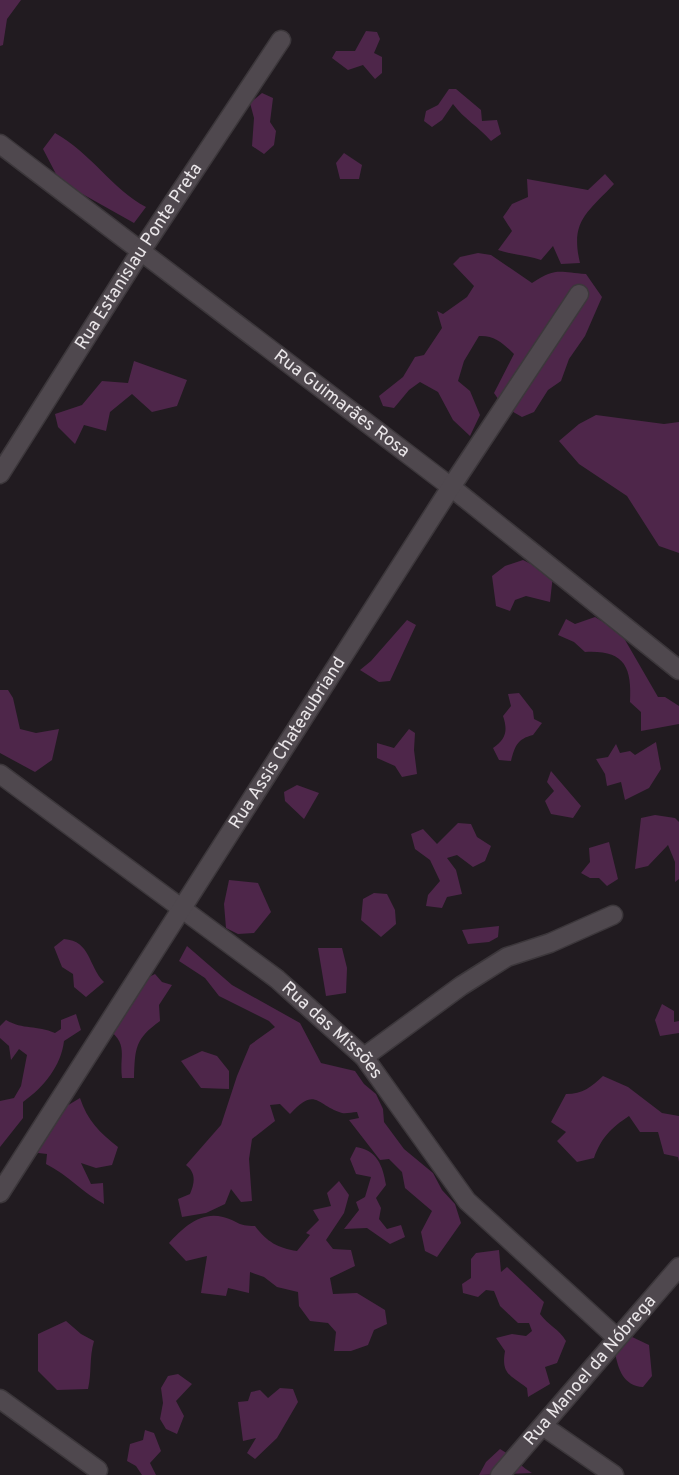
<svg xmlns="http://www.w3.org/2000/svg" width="679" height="1475" viewBox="0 0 679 1475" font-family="Overpass,sans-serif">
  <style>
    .green { fill: #4e264a }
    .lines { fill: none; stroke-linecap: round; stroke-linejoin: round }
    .minor-casing { stroke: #3c373b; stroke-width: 21 }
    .minor { stroke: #4f484e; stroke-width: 18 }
    .labels { text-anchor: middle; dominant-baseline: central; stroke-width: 4.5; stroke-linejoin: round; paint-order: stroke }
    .street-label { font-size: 18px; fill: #eae6e9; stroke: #181217 }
  </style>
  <rect width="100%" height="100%" fill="#211b20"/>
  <g class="green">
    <path d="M 0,0 L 21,0 L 7,19 L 3,45 L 0,46 Z"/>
    <path d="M 366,31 L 377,32 L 380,39 L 374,53 L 382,57 L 382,73 L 375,79 L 363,65 L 348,70 L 332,58 L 336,51 L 355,51 Z"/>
    <path d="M 449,89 L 456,89 L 481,110 L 482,121 L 497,120 L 501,134 L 491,141 C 479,127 464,119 453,104 L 442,120 L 432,127 L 424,121 L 426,111 L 438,105 Z"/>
    <path d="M 262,93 L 273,98 L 270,122 L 276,131 L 274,145 L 264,154 L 252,146 L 254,118 L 250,103 Z"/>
    <path d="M 55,133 C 91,153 112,189 146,207 L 134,223 L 77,191 L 56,174 L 43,149 Z"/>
    <path d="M 344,153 L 362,165 L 359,179 L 340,179 L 336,163 Z"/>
    <path d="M 605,174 L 614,184 C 587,213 570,221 580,263 L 561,264 L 553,246 L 541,260 C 527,255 513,255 498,250 L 512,231 L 503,217 L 512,204 L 528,197 L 527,179 L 588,190 Z"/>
    <path d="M 478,253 L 491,255 L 532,283 C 556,267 559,272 586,274 L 602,297 L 585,336 L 569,359 L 561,381 L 548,390 L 534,412 L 522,417 L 503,406 L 494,393 L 514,354 C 503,343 494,335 479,336 L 464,361 L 458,381 L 470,391 L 480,415 L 470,436 L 453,420 L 438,392 L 420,382 L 409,390 L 394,408 L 383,406 L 379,396 L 403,377 L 415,357 L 424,355 L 442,328 L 437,311 L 443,314 L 467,297 L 474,286 L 453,264 L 460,257 Z"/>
    <path d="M 134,361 L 187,380 L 177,406 L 152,412 L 132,394 L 110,412 L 106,431 L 84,425 L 75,444 L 58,427 L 55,414 L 82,405 L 102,381 L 128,383 Z"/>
    <path d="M 596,415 L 664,424 L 679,422 L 679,553 L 659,546 L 627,496 L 579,464 L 559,441 L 579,424 Z"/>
    <path d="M 523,560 L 553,575 L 550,602 L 526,596 L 515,600 L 510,611 L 496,606 L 492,576 L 505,566 Z"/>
    <path d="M 595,617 L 621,633 L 658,697 L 665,697 L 679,706 L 679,724 L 641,731 L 641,712 L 630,702 C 632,666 624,650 585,652 L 574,642 L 558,635 L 566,619 L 575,624 Z"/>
    <path d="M 407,620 L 416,625 L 390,681 L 379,682 L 360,670 L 371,661 Z"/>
    <path d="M 0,690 L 8,690 L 13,698 L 20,729 L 36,733 L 59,729 L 52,760 L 35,772 L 0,753 Z"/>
    <path d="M 519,693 L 533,711 L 534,719 L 542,723 L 533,735 C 517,739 515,746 511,761 L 499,760 L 493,748 C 506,739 508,731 503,716 L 511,706 L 508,694 Z"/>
    <path d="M 409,729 L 415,733 L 414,750 L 417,774 L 402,777 L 395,766 L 377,758 L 377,743 L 394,748 Z"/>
    <path d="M 656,742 L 661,769 L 649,788 L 625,800 L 621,782 L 607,786 L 605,774 L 596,759 L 608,757 L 616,744 L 620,753 L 630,751 L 635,755 Z"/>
    <path d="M 551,771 L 581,806 L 573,818 L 551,814 L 545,801 L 554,791 L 547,782 Z"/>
    <path d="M 297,785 L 319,793 L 304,819 L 285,801 L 284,792 Z"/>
    <path d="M 655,815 L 675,818 L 679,822 L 679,879 L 675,882 L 675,862 L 668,845 L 648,866 L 635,869 L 641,818 Z"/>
    <path d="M 458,823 L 471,824 L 477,837 L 491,846 L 485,861 L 473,867 L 457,855 L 447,858 L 456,870 L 462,894 L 447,897 L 442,908 L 426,906 L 428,895 L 440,881 L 430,860 L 415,849 L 411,834 L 423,829 L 437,844 Z"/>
    <path d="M 609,842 L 618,879 L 607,886 L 599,878 L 590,878 L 581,873 L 590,862 L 589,848 Z"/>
    <path d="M 229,880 L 258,883 L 271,912 L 254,933 L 238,934 L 226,928 L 224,904 Z"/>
    <path d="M 374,893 L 387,894 L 395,910 L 396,924 L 381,937 L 361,920 L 363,899 Z"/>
    <path d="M 499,926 L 498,937 L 489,942 L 468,944 L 462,930 Z"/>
    <path d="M 64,939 C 91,941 88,966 104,982 L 86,997 L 74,987 L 73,974 L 62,967 L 54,947 Z"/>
    <path d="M 187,946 L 232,985 L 300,1023 L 321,1063 L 355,1071 L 364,1084 L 376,1094 L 383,1109 L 384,1122 L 404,1149 L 433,1173 L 442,1190 L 455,1204 L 461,1223 L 437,1257 L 425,1251 L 421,1232 L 432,1211 L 405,1188 L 402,1172 L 389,1159 L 380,1160 L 349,1120 L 359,1118 L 357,1112 C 352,1112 346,1114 342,1113 C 316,1105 316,1086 290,1114 L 280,1104 L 270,1105 L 275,1121 L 252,1139 L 249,1159 L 252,1201 L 241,1202 L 231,1189 L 225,1204 L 206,1213 L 182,1217 L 178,1199 L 190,1194 C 195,1182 196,1173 186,1165 L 221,1125 L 237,1076 L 250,1045 L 275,1027 L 269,1021 L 219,996 L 205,978 L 179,961 Z"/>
    <path d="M 318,948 L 342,948 L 347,968 L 346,993 L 326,996 Z"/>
    <path d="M 155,974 L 162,982 L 172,985 L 159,1005 L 160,1021 C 135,1039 135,1048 134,1078 L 122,1078 C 119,1055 129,1045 108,1029 L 139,982 Z"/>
    <path d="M 662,1004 L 674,1011 L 674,1022 L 679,1021 L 679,1033 L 660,1036 L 655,1020 Z"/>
    <path d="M 76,1014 L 81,1030 L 64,1041 C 61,1066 44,1087 23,1102 L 23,1118 L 0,1147 L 0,1101 L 14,1098 L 21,1086 L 27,1055 L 19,1049 L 11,1060 L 9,1046 L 0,1038 L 0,1026 L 6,1020 C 23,1030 37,1025 55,1033 L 61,1029 L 61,1020 Z"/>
    <path d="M 202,1051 L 217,1056 L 229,1071 L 229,1089 L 201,1088 L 181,1061 Z"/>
    <path d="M 603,1076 L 628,1087 L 662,1113 L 679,1116 L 679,1162 L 678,1157 L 664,1154 L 658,1132 L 640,1132 L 629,1116 C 611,1128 601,1138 594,1158 L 577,1162 L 557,1141 L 566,1132 L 551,1122 L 566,1094 C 583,1094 591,1087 603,1076 Z"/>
    <path d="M 80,1098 C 87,1120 100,1133 118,1147 L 112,1165 L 96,1168 L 81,1163 L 91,1184 L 103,1183 L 104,1204 C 83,1193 68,1175 46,1164 L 47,1154 L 30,1152 L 65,1107 Z"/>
    <path d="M 356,1147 C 377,1150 383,1166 386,1185 L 376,1198 L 381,1208 L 379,1219 L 387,1229 L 401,1225 L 405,1237 L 390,1244 L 367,1228 L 344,1229 L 359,1210 L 356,1202 L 365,1197 L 371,1177 L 356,1174 L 350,1159 Z"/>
    <path d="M 339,1181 L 349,1195 L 344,1213 L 326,1240 L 333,1249 L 351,1250 L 355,1266 L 330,1278 L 333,1294 L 357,1293 L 385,1310 L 387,1324 L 374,1330 L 368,1345 L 351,1351 L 334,1351 L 336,1332 L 328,1323 L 310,1321 L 299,1306 L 298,1292 L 277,1287 L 264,1277 L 250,1272 L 249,1293 L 228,1288 L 226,1296 L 201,1293 L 207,1256 L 186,1261 L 169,1243 C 183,1228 200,1211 223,1217 C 238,1221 237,1226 255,1226 C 267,1242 278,1248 297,1251 L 310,1235 L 306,1233 L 319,1220 L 313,1210 L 331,1206 L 327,1193 Z"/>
    <path d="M 499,1250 L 501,1272 L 507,1267 L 544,1302 L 540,1314 C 548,1325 559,1329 566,1341 L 557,1363 L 545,1367 L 550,1384 L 528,1397 L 527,1388 C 510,1375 501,1374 505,1351 L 496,1338 L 512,1334 L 526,1336 L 532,1331 L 529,1323 L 518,1323 L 500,1306 L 494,1291 L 486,1290 L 478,1297 L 463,1293 L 462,1284 L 471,1278 L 471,1259 L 476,1253 Z"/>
    <path d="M 66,1321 L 81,1334 L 94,1341 C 89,1358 92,1372 88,1389 L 57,1390 L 38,1371 L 38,1334 Z"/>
    <path d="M 630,1336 L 649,1345 L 652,1376 L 643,1387 C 624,1386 618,1370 615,1352 Z"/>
    <path d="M 178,1374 L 192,1384 L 176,1401 L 184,1416 L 177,1434 L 166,1429 L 160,1419 L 163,1403 L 161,1388 L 168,1376 Z"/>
    <path d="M 280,1388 L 293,1389 L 298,1402 L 277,1438 L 255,1459 L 247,1453 L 256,1438 L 243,1441 L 238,1402 L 248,1401 L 251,1392 L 260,1390 L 268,1398 Z"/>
    <path d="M 145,1430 L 154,1433 L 161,1451 L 150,1463 L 156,1475 L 142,1475 L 136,1466 L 127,1461 L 130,1444 L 143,1440 Z"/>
    <path d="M 500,1449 C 512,1456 520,1466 532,1473 L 479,1475 L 486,1462 Z"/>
  </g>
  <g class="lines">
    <g class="minor-casing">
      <g id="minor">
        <path id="s1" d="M 0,144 L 451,487 L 679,670"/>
        <path id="s2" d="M 0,474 L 141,251 L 281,40"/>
        <path id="s3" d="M 0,774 L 277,979 L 364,1057 L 467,1201 L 617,1338"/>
        <path d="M 364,1057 L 461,986 L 507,957 L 550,943 L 613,915"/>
        <path id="s4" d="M 0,1193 L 451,487 L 579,294"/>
        <path d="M 0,1399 L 98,1470"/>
        <path d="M 543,1426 L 614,1475"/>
        <path id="s5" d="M 500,1475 L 679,1267"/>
      </g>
    </g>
    <use href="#minor" class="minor"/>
  </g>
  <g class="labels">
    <g class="street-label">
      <text stroke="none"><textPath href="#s2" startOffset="258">Rua Estanislau Ponte Preta</textPath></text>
      <text stroke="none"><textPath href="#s1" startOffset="429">Rua Guimarães Rosa</textPath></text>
      <text stroke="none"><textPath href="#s4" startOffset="534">Rua Assis Chateaubriand</textPath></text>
      <text stroke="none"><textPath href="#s3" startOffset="420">Rua das Missões</textPath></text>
      <text stroke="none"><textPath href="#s5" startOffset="138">Rua Manoel da Nóbrega</textPath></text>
    </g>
  </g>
</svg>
